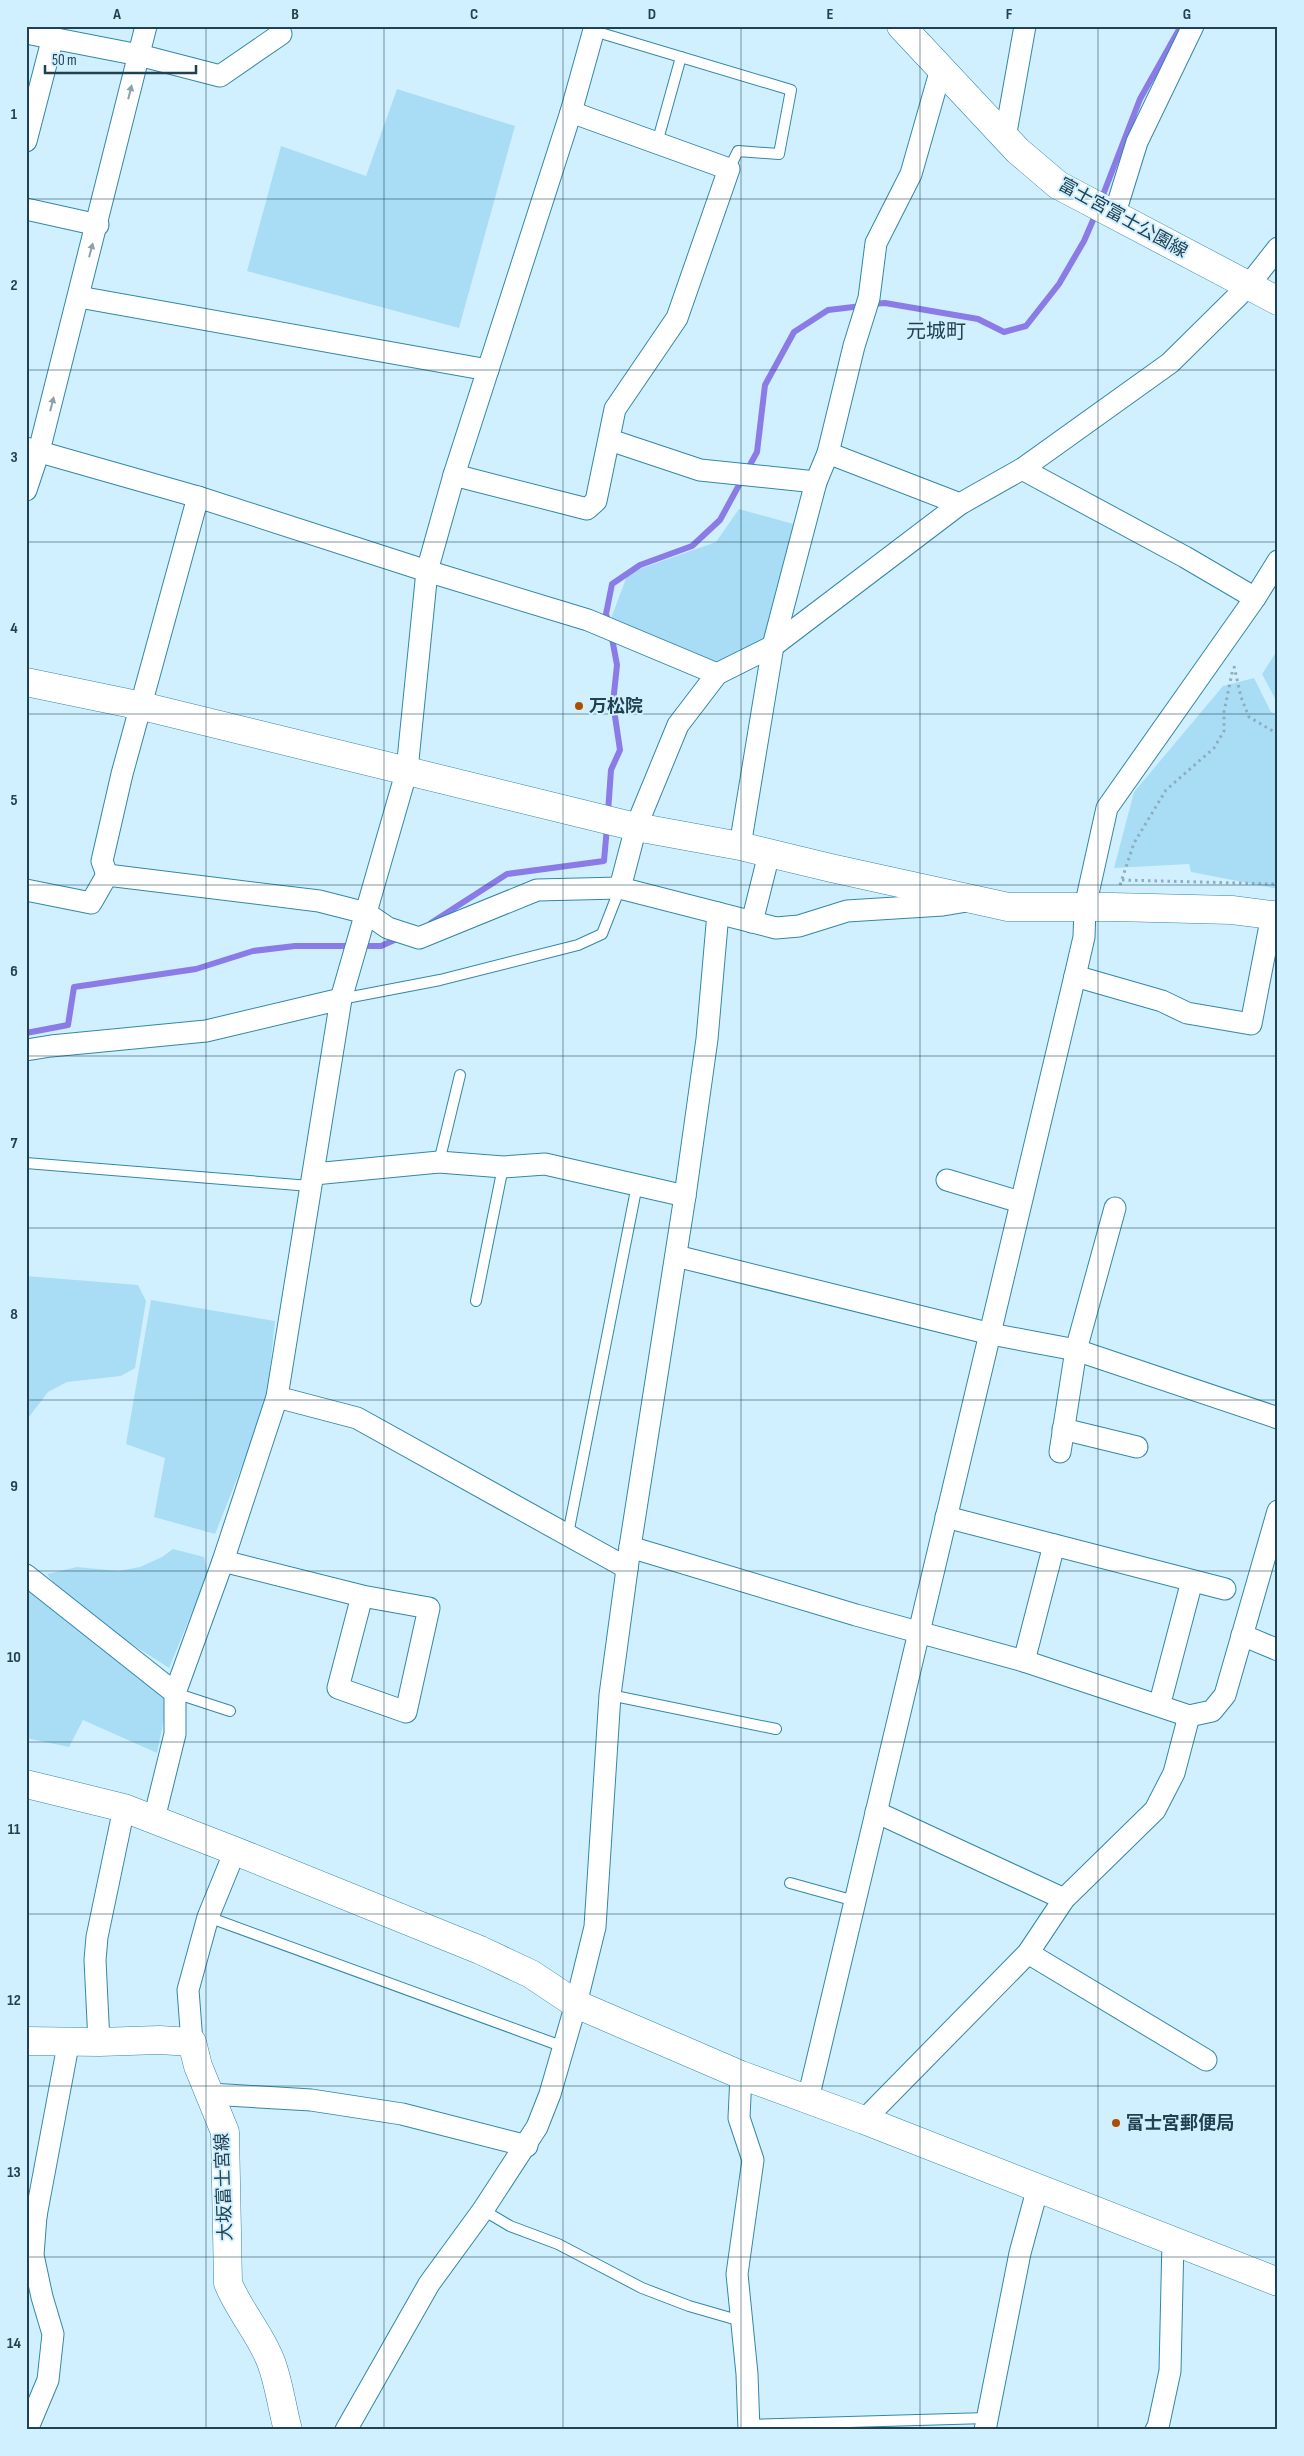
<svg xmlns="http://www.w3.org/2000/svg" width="1304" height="2456" viewBox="0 0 1304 2456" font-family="'Sofia Sans Condensed','Noto Sans JP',sans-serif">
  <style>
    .green { fill: #a9ddf6 }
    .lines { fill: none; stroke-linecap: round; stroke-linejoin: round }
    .stream { stroke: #8b7be7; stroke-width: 6 }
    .lane-casing { stroke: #3287a9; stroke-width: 12 }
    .street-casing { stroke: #3287a9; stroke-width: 23 }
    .secondary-casing { stroke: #3287a9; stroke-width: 29 }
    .path { stroke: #8daebd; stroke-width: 3; stroke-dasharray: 2.5 4; stroke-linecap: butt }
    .lane { stroke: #fff; stroke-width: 10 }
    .street { stroke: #fff; stroke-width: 21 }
    .secondary { stroke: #fff; stroke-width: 28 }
    .oneway { fill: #8fa0a8 }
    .grid { fill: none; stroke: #1f4150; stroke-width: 1; stroke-opacity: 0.55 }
    .poi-dot { fill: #ad4d03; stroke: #d1f0ff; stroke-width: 2 }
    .labels { text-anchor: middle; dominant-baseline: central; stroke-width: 4; stroke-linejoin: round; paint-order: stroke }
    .street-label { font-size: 18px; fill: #1f4150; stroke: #d1f0ff }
    .poi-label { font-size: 18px; font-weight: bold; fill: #1f4150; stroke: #d1f0ff; text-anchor: start }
    .quarter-label { font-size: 20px; fill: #1f4150; stroke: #d1f0ff }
    .neatline { fill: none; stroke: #1f4150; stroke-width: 2 }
    .grid-label { font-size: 16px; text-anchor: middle; font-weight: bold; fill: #1f4150 }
  </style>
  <rect width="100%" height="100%" fill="#d1f0ff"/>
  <g class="green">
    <path d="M 397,89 L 515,126 L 459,328 L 247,271 L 281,146 L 366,176 Z"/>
    <path d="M 739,509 L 797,525 L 768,643 L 716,669 L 609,624 L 628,573 L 716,542 Z"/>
    <path d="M 1278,649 L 1278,704 L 1262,674 Z"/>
    <path d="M 1254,678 L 1271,712 L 1278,715 L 1278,889 L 1191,872 L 1189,864 L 1114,868 L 1134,792 L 1223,686 Z"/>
    <path d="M 26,1276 L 138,1285 L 146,1301 L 135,1368 L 121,1376 L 67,1382 L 48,1392 L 29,1417 L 26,1417 Z"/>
    <path d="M 151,1300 L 275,1321 L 266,1406 L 215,1534 L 154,1517 L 165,1458 L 126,1444 Z"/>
    <path d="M 173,1549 L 204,1557 L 208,1573 L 169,1668 C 133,1644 70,1609 47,1574 L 77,1567 L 118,1571 L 140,1567 L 162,1557 Z"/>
    <path d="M 26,1582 L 169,1695 L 157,1753 L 83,1720 L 69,1747 L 26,1738 Z"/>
  </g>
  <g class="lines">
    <g class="stream">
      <path d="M 1101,200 L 1140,99 L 1181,26"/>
      <path d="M 872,304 L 885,303 L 978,319 L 1004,332 L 1026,326 L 1059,284 L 1084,241 L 1097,211"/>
      <path d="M 609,624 L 606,614 L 612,584 L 640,565 L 692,546 L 720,520 L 757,452 L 765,385 L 794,332 L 828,310 L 862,306"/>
      <path d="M 608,812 L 611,770 L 620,750 L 613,703 L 617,665 L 611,633"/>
      <path d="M 431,923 L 507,874 L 604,861 L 607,827"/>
      <path d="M 26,1033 L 68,1025 L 74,987 L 196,969 L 253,951 L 295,946 L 381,946 L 399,938"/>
    </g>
    <g class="lane-casing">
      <g id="lane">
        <path d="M 594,31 L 791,90 L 779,154 L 738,151 L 729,169"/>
        <path d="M 657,143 L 681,57"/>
        <path d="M 341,999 L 440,980 L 578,945 L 602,934 L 620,888"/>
        <path d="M 439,1162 L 460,1075"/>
        <path d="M 26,1163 L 310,1186"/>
        <path d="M 476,1301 L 503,1167"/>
        <path d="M 568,1534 L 637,1185"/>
        <path d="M 175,1693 L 230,1711"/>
        <path d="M 610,1695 L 776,1729"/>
        <path d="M 790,1883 L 855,1901"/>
        <path d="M 208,1917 L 564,2047"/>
        <path d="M 483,2210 L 510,2226 L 558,2244 L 642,2288 L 689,2306 L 741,2321"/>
        <path d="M 748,2425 L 987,2418"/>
      </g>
    </g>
    <g class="street-casing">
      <g id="street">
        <path d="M 26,33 L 139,55 L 220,76 L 281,34"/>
        <path d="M 1005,138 L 1025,26"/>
        <path d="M 26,141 L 53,37"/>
        <path d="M 26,209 L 98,225"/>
        <path d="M 1114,216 L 1137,142 L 1193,26"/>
        <path d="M 79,297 L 488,370"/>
        <path d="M 610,440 L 700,470 L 816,482"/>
        <path d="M 26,448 L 198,497 L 427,571 L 588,620 L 717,674"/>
        <path d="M 828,453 L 960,504"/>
        <path d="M 1022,469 L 1185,557 L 1255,598"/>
        <path d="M 454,475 L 587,509 L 596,501 L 615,409 L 677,318 L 729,169 L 571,112"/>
        <path d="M 26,490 L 39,451 L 146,26"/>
        <path d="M 740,846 L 773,646 L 816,482 L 828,453 L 854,346 L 869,298 L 876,243 L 911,174 L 941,69"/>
        <path d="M 107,875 L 102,861 L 122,774 L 198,497"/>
        <path d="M 620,888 L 636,827 L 678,725 L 717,674 L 773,646 L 960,504 L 1022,469 L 1170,363 L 1248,286 L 1278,248"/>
        <path d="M 26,890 L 91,903 L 107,875 L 319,901 L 366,913 L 388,928 L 419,938 L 537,890 L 620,888 L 776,928 L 799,926 L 847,911 L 943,905 L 967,901"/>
        <path d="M 752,922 L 769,854"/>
        <path d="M 1075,976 L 1162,1001 L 1187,1013 L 1251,1024 L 1272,915"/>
        <path d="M 26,1050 L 51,1046 L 206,1031 L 341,999"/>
        <path d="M 314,1174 L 439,1162 L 503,1167 L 545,1164 L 685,1196"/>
        <path d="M 947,1180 L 1020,1202"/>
        <path d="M 676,1256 L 991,1334 L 1076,1350 L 1278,1418"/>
        <path d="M 277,1397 L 357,1418 L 627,1568"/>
        <path d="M 1063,1429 L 1137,1447"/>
        <path d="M 1060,1452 L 1076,1350 L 1115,1208"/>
        <path d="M 946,1517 L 1225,1589"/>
        <path d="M 630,1547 L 856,1615 L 1024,1661 L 1189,1716 L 1212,1711 L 1225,1695 L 1278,1511"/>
        <path d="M 223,1561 L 362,1596 L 429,1608 L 406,1712 L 338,1688 L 362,1596"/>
        <path d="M 26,1575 L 175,1693"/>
        <path d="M 1242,1635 L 1278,1650"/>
        <path d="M 1024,1661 L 1054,1545"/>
        <path d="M 1162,1695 L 1192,1581"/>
        <path d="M 876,1812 L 1064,1899"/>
        <path d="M 154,1819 L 175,1734 L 175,1693 L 223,1561 L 277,1397 L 341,999 L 407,770 L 427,571 L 454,475 L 571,112 L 595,26"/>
        <path d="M 1028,1953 L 1206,2060"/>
        <path d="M 99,2042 L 95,1960 L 97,1937 L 124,1808"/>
        <path d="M 192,2042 L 188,1990 L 208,1917 L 235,1851"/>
        <path d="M 741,2075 L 739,2118 L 753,2160 L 737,2274 L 747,2374 L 749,2430"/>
        <path d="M 210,2094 L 311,2100 L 402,2114 L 527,2146"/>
        <path d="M 808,2099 L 1075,976 L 1084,937 L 1085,907 L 1107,808 L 1255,598 L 1278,561"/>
        <path d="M 864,2120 L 1028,1953 L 1064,1899 L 1155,1810 L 1174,1773 L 1189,1716"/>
        <path d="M 26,2215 L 36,2216 L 69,2040"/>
        <path d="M 27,2430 L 48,2380 L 53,2334 L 42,2297 L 33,2255 L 36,2216"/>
        <path d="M 346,2430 L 429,2284 L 483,2210 L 537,2127 L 550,2094 L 576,2004 L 595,1927 L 610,1695 L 630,1547 L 685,1196 L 707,1039 L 718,913"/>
        <path d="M 985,2430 L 1020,2253 L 1038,2187"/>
        <path d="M 1156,2430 L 1158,2427 L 1170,2371 L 1173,2240"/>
      </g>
    </g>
    <g class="secondary-casing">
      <g id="secondary">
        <path d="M 901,26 L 1018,151 L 1058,185 L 1278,301"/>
        <path d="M 26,682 L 142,706 L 636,827 L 740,846 L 831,868 L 1008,907 L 1113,907 L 1232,910 L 1272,915 L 1278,919"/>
        <path d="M 26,1784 L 124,1808 L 235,1851 L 480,1950 L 531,1974 L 576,2004 L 741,2075 L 864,2120 L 1278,2282"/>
        <path d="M 26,2041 L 99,2042 L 159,2040 L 192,2042 L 198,2066 L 225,2132 L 228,2283 C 239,2311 260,2333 271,2362 C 279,2383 282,2408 288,2430"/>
      </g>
    </g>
    <g class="path">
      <path d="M 1234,666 L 1241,697 L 1249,717 L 1278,734"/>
      <path d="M 1122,880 L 1278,884"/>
      <path d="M 1120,885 L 1134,843 L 1166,790 L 1214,748 L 1224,731 L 1224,712 L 1233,668"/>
    </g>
    <use href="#lane" class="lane"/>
    <use href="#street" class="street"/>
    <use href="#secondary" class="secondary"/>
  </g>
  <defs><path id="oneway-solid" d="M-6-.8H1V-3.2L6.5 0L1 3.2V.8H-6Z" transform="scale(1.25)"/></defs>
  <g class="oneway">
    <use href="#oneway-solid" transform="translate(130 92) rotate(-76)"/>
    <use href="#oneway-solid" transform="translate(91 250) rotate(-75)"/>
    <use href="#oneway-solid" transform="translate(52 404) rotate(-76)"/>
  </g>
  <path class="grid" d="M 206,26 L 206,2430M 384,26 L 384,2430M 563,26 L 563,2430M 741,26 L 741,2430M 920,26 L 920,2430M 1098,26 L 1098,2430M 26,199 L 1278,199M 26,370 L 1278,370M 26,542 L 1278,542M 26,714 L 1278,714M 26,885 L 1278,885M 26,1056 L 1278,1056M 26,1228 L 1278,1228M 26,1400 L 1278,1400M 26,1571 L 1278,1571M 26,1742 L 1278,1742M 26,1914 L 1278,1914M 26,2086 L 1278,2086M 26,2257 L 1278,2257"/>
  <g class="poi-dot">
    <circle cx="579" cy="706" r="5"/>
    <circle cx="1116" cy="2123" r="5"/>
  </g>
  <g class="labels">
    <g class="street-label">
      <text transform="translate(1123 218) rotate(29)">富士宮富士公園線</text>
      <text transform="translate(224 2187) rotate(-92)">大坂富士宮線</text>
    </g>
    <g class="poi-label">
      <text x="589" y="706">万松院</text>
      <text x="1126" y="2123">富士宮郵便局</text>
    </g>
    <g class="quarter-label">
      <text x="936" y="332">元城町</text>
    </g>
  </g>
  <rect width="1304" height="2456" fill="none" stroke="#d1f0ff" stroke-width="55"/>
  <path d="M45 65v8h151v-8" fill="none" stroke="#1f4150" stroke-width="2.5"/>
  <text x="52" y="65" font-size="15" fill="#1f4150" stroke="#d1f0ff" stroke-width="4" paint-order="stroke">50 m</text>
  <rect x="28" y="28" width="1248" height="2400" class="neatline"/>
  <g class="grid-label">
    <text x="117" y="19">A</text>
    <text x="295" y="19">B</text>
    <text x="474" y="19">C</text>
    <text x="652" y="19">D</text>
    <text x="830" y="19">E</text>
    <text x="1009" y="19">F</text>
    <text x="1187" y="19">G</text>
    <text x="14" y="119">1</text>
    <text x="14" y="290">2</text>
    <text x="14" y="462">3</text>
    <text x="14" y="633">4</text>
    <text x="14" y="805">5</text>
    <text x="14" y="976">6</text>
    <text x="14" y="1148">7</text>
    <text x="14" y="1319">8</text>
    <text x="14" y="1491">9</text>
    <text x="14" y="1662">10</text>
    <text x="14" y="1834">11</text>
    <text x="14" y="2005">12</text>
    <text x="14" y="2177">13</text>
    <text x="14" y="2348">14</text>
  </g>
</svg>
